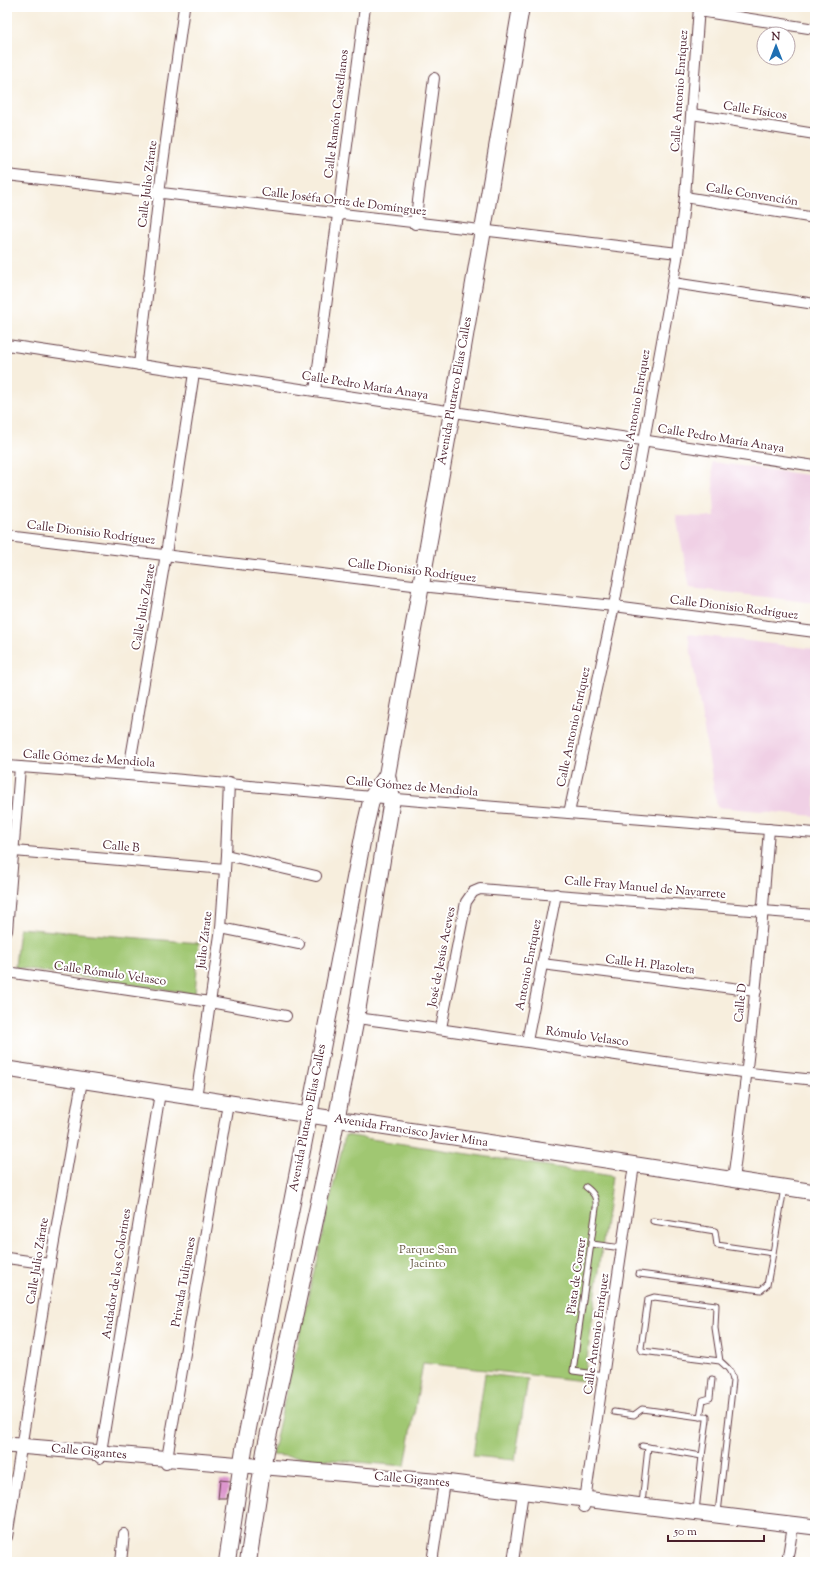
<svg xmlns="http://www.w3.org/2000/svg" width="822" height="1569" viewBox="0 0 822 1569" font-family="'Sorts Mill Goudy',serif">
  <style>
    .built { fill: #f0d0e5 }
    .green { fill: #a0c772; stroke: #75734e }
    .building { fill: #dc96cd }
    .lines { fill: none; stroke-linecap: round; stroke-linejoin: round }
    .lane-casing { stroke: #643e46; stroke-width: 7 }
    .street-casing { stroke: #643e46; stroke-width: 12 }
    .secondary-casing { stroke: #643e46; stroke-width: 17 }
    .primary-casing { stroke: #643e46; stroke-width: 18 }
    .lane { stroke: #fff; stroke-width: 5 }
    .street { stroke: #fff; stroke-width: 10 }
    .secondary { stroke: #fff; stroke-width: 15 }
    .primary { stroke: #fff; stroke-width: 16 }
    .labels { text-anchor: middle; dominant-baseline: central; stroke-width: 4; stroke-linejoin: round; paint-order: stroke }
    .street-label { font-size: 12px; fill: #4a1f2b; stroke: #fff }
    .park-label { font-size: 12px; fill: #685a44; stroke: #fff }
  </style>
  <rect width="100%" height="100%" fill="#fff"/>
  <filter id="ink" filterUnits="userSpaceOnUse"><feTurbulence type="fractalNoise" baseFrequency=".025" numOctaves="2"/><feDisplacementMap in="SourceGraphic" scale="8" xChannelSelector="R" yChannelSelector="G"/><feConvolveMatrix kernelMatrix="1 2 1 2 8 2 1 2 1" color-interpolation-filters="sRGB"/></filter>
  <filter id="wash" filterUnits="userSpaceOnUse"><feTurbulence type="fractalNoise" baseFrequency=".012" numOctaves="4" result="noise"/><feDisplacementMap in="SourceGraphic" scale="16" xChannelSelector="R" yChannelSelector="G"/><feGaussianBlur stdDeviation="0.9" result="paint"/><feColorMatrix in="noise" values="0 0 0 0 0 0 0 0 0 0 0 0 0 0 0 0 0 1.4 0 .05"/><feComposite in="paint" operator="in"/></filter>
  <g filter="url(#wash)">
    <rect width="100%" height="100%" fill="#f7eedd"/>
    <g class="built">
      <path d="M 712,462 L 815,476 L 815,603 L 690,588 L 676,516 L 715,517 Z"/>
      <path d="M 688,634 L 815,649 L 815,816 L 717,807 Z"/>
    </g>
    <g class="green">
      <path d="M 19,928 L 199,943 L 195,994 L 15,967 Z"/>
      <path d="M 345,1135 L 612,1176 L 584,1381 L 423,1363 L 405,1466 L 272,1455 Z"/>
      <path d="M 485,1374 L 528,1379 L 515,1460 L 473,1456 Z"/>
    </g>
    <g id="blocks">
      <path class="building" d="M 220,1480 L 230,1481 L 227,1499 L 218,1499 Z"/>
    </g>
  </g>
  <g filter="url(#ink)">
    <use href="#blocks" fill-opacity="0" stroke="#643e46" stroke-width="1"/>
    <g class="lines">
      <g class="lane-casing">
        <g id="lane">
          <path d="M 586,1187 C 594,1193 597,1198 596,1208 L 573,1371 L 604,1375"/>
          <path d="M 653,1221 L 715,1231 L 717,1245 L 773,1253 L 784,1188"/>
          <path d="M 592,1244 L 622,1248"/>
          <path d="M 639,1274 L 761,1290 L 767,1285 L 773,1253"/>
          <path d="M 614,1412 L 634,1415 L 642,1409 L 700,1417 L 703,1400 L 710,1398 L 712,1379"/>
          <path d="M 642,1446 L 702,1456"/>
          <path d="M 642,1504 L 648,1447"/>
          <path d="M 696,1511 L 702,1456 L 707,1420 L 707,1417 L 700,1417"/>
          <path d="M 718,1513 L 733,1381 C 732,1371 727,1367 720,1361 L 715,1328 L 716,1305 L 654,1297 L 648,1299 L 641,1348 L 642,1351 L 720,1361"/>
        </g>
      </g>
      <g class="street-casing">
        <g id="street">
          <path d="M 699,11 L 815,29"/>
          <path d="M 692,114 L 815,134"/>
          <path d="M 7,175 L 678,253"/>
          <path d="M 685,197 L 815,218"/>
          <path d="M 415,224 L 434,78"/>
          <path d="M 673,283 L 815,304"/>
          <path d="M 7,345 L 815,466"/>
          <path d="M 139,365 L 159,193 L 184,7"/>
          <path d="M 315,391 L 365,7"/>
          <path d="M 7,536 L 421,586 L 614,606 L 815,632"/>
          <path d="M 7,766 L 128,775 L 372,797 L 815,833"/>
          <path d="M 128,775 L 166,554 L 194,373"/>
          <path d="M 569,813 L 614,606 L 678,253 L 685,197 L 699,7"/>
          <path d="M 14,851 L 225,869"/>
          <path d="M 226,855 L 316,876"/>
          <path d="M 221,928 L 299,944"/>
          <path d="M 7,931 L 20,767"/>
          <path d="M 542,964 L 756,991"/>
          <path d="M 7,972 L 210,1002 L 286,1016"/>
          <path d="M 356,1018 C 509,1037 661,1065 815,1080"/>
          <path d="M 441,1028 L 466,902 L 473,892 L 480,889 L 815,915"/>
          <path d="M 527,1041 L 556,894"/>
          <path d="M 196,1098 L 221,928 L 226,855 L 229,783"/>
          <path d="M 733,1180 C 749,1063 761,946 769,829"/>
          <path d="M 7,1258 L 50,1264"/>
          <path d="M 100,1458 L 160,1093"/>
          <path d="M 166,1464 L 228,1103"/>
          <path d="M 584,1507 L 634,1165"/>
          <path d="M 7,1537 L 50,1264 L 82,1081"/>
          <path d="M 121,1562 L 124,1534"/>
          <path d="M 432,1562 L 444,1482"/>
          <path d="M 513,1562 L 523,1492"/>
          <path d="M 787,1562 L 793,1525"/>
        </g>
      </g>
      <g class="secondary-casing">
        <g id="secondary">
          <path d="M 7,1069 L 815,1192"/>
          <path d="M 7,1445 L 444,1482 L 815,1527"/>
        </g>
      </g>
      <g class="primary-casing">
        <g id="primary">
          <path d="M 227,1562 L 244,1449 L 365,827 L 372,797 L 387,775"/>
          <path d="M 248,1562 L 265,1451 L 332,1142 L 356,1018 L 392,799 L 387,775 L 452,412 L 521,7"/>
        </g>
      </g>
      <use href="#lane" class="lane"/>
      <use href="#street" class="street"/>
      <use href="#secondary" class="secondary"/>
      <use href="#primary" class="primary"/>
    </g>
  </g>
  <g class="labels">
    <g class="street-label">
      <text transform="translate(680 91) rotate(-86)">Calle Antonio Enríquez</text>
      <text transform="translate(755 111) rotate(9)">Calle Físicos</text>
      <text transform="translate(337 114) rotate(-83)">Calle Ramón Castellanos</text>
      <text transform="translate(148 184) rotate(-83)">Calle Julio Zárate</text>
      <text transform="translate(752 195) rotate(9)">Calle Convención</text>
      <text transform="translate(344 202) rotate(7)">Calle Joséfa Ortiz de Domínguez</text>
      <text transform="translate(365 386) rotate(9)">Calle Pedro María Anaya</text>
      <text transform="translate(455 391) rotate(-80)">Avenida Plutarco Elías Calles</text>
      <text transform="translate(636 410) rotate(-80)">Calle Antonio Enríquez</text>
      <text transform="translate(721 439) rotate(9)">Calle Pedro María Anaya</text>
      <text transform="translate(91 533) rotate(7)">Calle Dionisio Rodríguez</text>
      <text transform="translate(412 571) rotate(7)">Calle Dionisio Rodríguez</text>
      <text transform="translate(144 607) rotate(-80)">Calle Julio Zárate</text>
      <text transform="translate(734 608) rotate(7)">Calle Dionisio Rodríguez</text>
      <text transform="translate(574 727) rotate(-78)">Calle Antonio Enríquez</text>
      <text transform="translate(89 759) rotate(4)">Calle Gómez de Mendiola</text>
      <text transform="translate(412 787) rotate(5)">Calle Gómez de Mendiola</text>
      <text transform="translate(121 847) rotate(5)">Calle B</text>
      <text transform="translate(645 888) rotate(5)">Calle Fray Manuel de Navarrete</text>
      <text transform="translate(205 940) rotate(-83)">Julio Zárate</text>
      <text transform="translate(442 957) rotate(-79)">José de Jesús Aceves</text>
      <text transform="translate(529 965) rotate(-79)">Antonio Enríquez</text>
      <text transform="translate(650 965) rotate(7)">Calle H. Plazoleta</text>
      <text transform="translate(110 974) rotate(8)">Calle Rómulo Velasco</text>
      <text transform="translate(741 1003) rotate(-84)">Calle D</text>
      <text transform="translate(587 1037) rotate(8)">Rómulo Velasco</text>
      <text transform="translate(308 1118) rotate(-79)">Avenida Plutarco Elías Calles</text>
      <text transform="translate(411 1131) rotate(9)">Avenida Francisco Javier Mina</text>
      <text transform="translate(38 1261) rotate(-81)">Calle Julio Zárate</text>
      <text transform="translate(117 1274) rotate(-81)">Andador de los Colorines</text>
      <text transform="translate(577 1276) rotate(-82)">Pista de Correr</text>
      <text transform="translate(184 1282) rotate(-80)">Privada Tulipanes</text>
      <text transform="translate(597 1334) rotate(-82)">Calle Antonio Enríquez</text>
      <text transform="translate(89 1452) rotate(5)">Calle Gigantes</text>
      <text transform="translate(412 1480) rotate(5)">Calle Gigantes</text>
    </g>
    <g class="park-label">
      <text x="428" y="1250">Parque San<tspan x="428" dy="14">Jacinto</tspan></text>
    </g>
  </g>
  <rect width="822" height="1569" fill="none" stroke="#fff" stroke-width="24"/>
  <g transform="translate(776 46)"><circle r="19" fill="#ffffff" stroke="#b7a5aa"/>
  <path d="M0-3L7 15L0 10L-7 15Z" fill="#1f6fb2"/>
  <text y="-6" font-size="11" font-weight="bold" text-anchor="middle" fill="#4a1f2b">N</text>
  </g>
  <path d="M668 1535v6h96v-6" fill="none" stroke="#4a1f2b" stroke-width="2"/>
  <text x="674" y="1535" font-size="12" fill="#4a1f2b" stroke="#ffffff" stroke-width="3" paint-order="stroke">50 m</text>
</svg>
